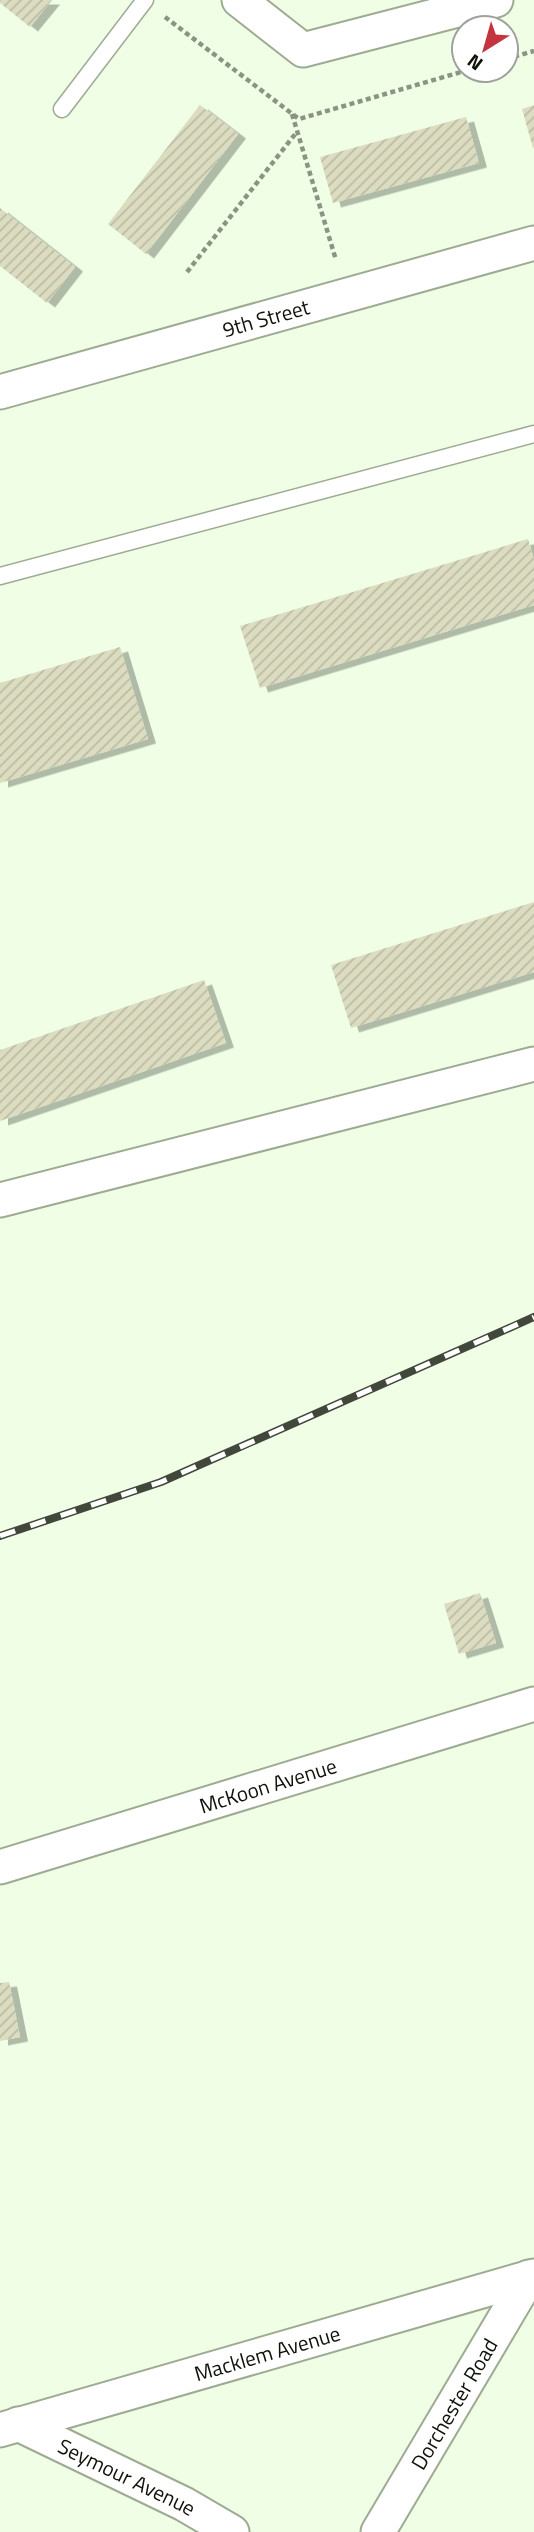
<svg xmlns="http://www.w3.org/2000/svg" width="534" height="2532" viewBox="0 0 534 2532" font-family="'Titillium Web',sans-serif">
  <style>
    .building { fill: url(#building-hatch); filter: url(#shadow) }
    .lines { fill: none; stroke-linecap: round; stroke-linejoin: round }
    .lane-casing { stroke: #9eab93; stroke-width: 19 }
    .street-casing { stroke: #9eab93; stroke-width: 37 }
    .path { stroke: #8a9482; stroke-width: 4.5; stroke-dasharray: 5 3.5; stroke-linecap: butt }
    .lane { stroke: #fff; stroke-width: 16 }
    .street { stroke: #fff; stroke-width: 33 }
    .rail-casing { stroke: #41483b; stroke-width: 8 }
    .rail { stroke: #fff; stroke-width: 5; stroke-dasharray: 16; stroke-linecap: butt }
    .labels { text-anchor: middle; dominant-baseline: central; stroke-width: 6; stroke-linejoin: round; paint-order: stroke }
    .street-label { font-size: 21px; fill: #0e130a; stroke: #fff }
  </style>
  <defs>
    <pattern id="building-hatch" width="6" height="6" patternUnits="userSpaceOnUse" patternTransform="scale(1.75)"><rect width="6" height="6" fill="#dbdcc0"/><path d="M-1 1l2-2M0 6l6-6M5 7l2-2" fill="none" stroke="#bbbca4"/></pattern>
    <filter id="shadow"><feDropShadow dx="8" dy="4.5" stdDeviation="0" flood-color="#0004"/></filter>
  </defs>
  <rect width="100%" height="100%" fill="#effee4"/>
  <g class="building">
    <path d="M 0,0 L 52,0 L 30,27 L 0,3 Z"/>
    <path d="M 200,105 L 238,134 L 146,254 L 108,224 Z"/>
    <path d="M 534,105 L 534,147 L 533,148 L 522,109 Z"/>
    <path d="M 466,117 L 479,163 L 333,203 L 320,157 Z"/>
    <path d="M 0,208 L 75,267 L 47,303 L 0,266 Z"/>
    <path d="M 528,539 L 534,560 L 534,605 L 260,688 L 240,626 Z"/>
    <path d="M 120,647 L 148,739 L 0,783 L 0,683 Z"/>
    <path d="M 534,902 L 534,972 L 351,1028 L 331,965 Z"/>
    <path d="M 204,980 L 226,1043 L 0,1121 L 0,1050 Z"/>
    <path d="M 480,1593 L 496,1643 L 459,1654 L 444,1604 Z"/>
    <path d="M 9,1982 L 20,2037 L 0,2041 L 0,1983 Z"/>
  </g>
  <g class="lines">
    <g class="lane-casing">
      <g id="lane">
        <path d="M 62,109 L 145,0"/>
        <path d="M 0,576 L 534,434"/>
      </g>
    </g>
    <g class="street-casing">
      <g id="street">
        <path d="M 239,0 L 303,50 L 496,0"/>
        <path id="s1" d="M 0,392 L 534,243"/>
        <path d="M 0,1200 L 534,1064"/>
        <path id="s2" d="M 0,1867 L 534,1704"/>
        <path id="s3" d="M 18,2424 L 184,2504 L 232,2532"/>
        <path id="s4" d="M 0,2430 L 534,2276"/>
        <path id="s5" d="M 378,2532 L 529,2277"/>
      </g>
    </g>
    <g class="path">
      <path d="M 165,17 L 299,119 L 468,70"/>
      <path d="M 506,59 L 534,51"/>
      <path d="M 292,114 L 336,260"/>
      <path d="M 187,272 L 296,133"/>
    </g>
    <use href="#lane" class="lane"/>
    <use href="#street" class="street"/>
    <g class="rail-casing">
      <path id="rail" d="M 0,1536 L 161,1482 L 534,1317"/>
    </g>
    <use href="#rail" class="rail"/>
  </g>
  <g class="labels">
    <g class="street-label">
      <text stroke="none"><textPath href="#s1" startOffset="276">9th Street</textPath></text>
      <text stroke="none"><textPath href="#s2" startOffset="280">McKoon Avenue</textPath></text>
      <text stroke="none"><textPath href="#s4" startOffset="278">Macklem Avenue</textPath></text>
      <text stroke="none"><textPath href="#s5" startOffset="149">Dorchester Road</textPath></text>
      <text stroke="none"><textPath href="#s3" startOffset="121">Seymour Avenue</textPath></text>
    </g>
  </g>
  <g transform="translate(485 49) rotate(217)"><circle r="33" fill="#ffffff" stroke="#9fa19d" stroke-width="2"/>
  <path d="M0-5L12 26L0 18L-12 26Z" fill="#c4343e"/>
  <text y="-10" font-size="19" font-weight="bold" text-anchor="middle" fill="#0e130a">N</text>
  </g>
</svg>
